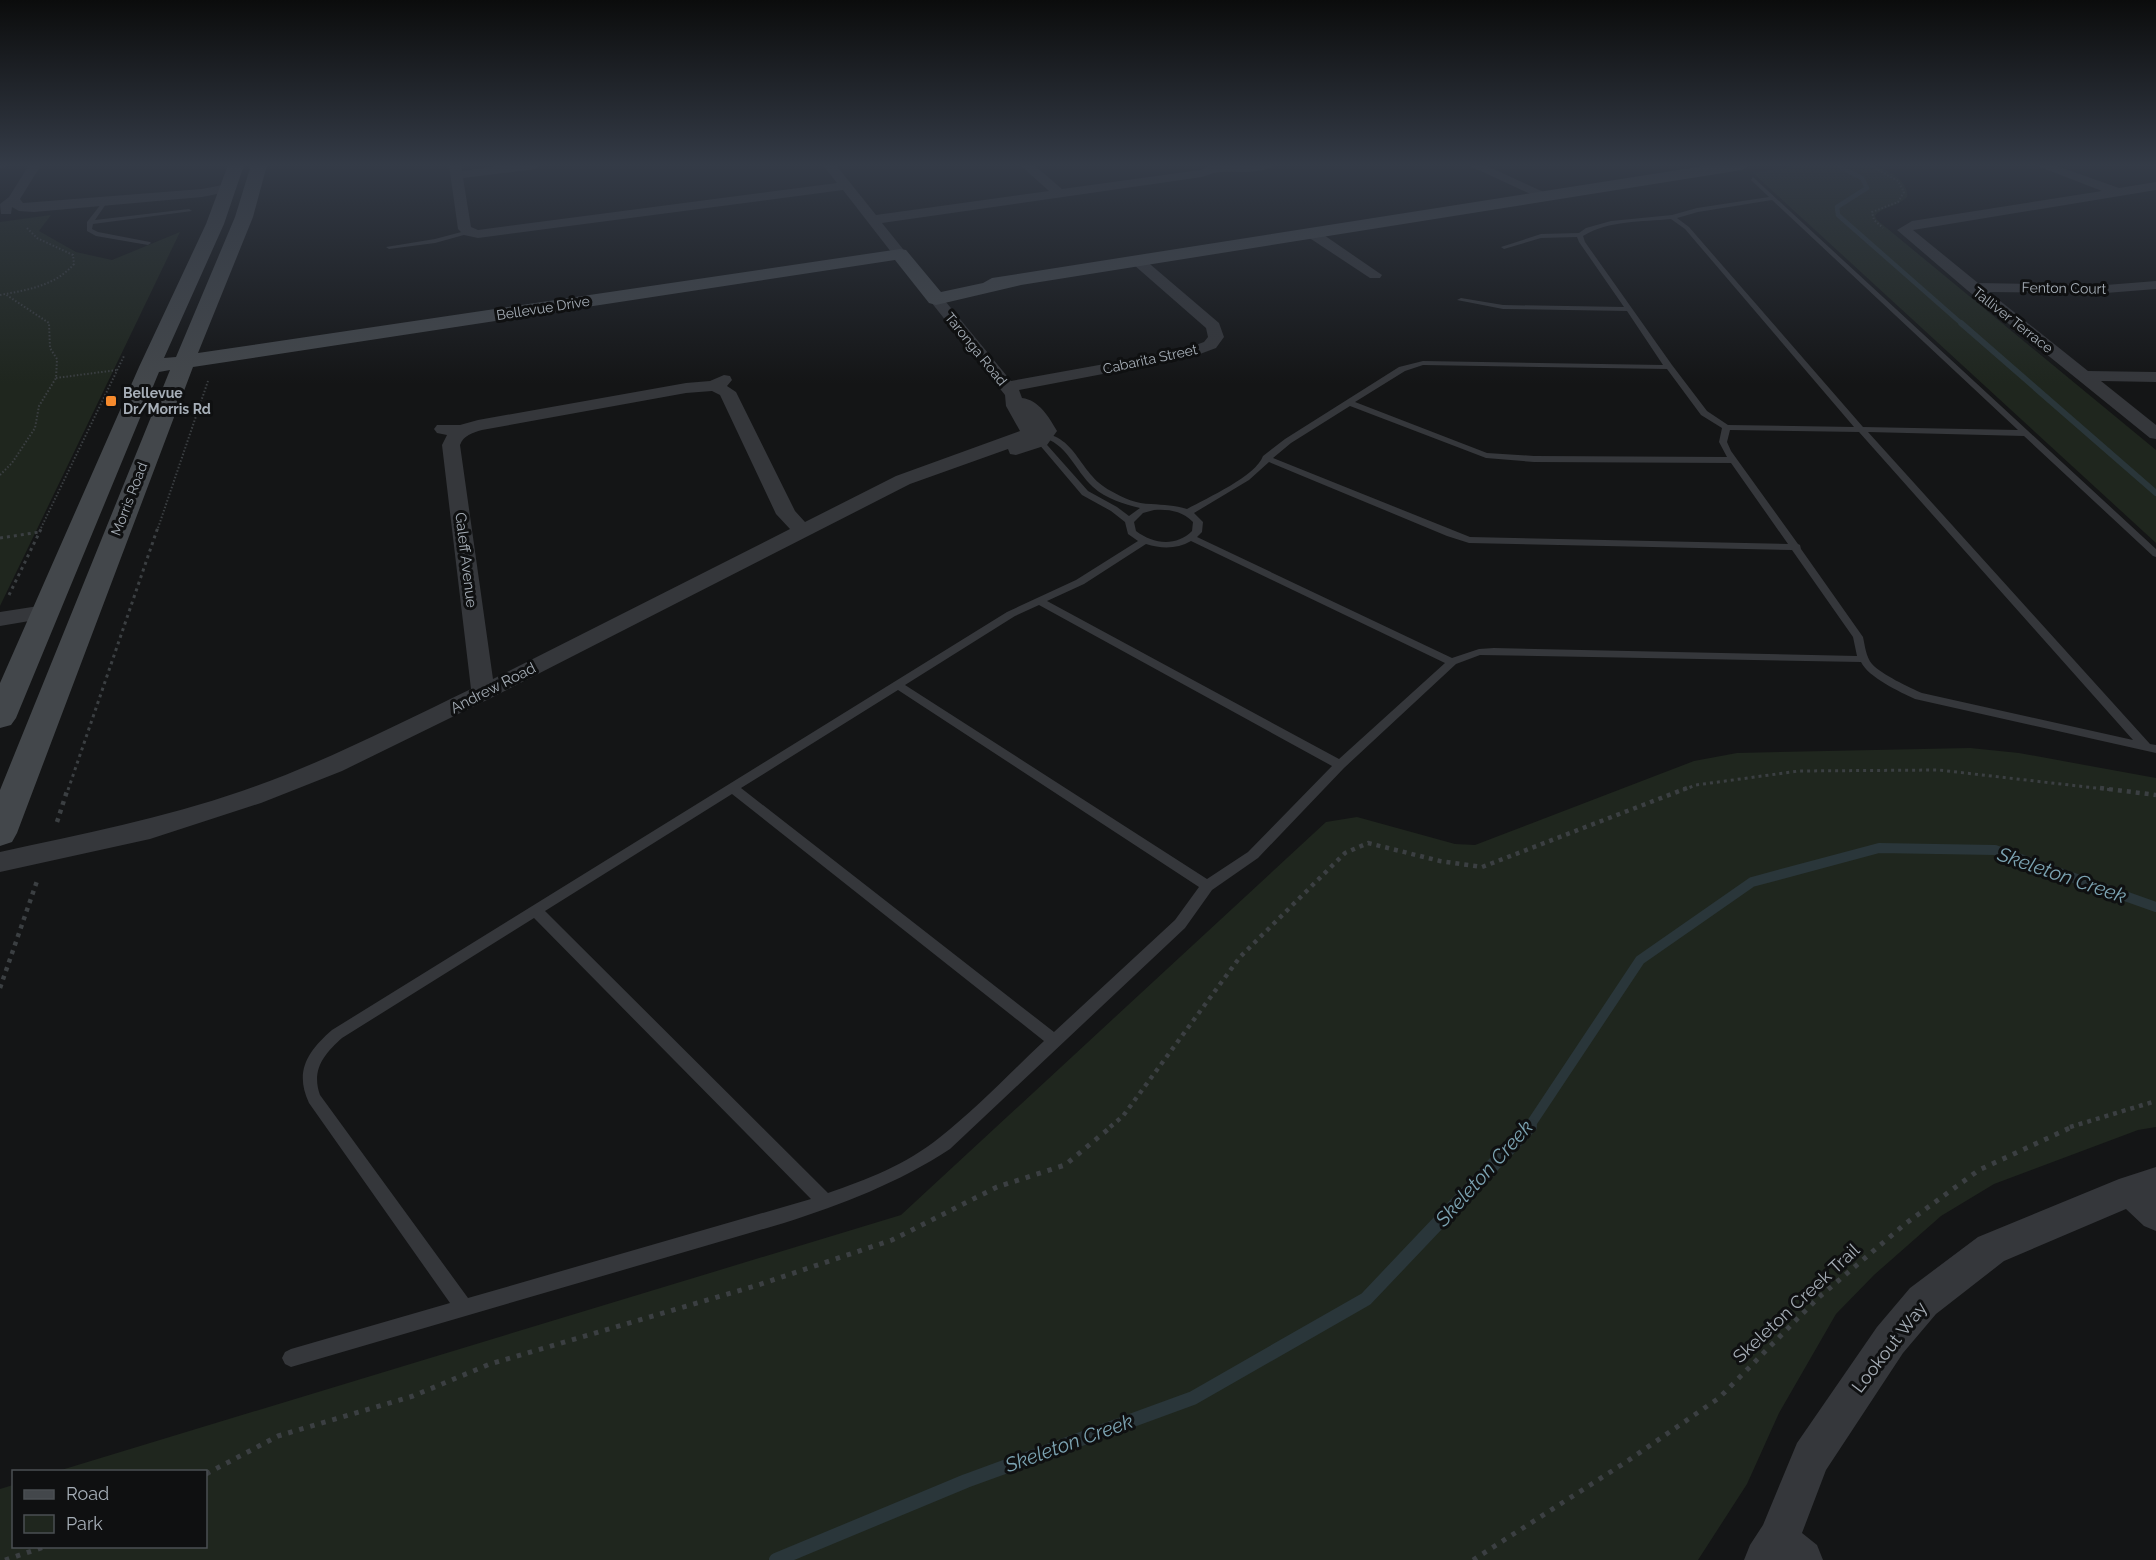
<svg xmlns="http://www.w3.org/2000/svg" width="2156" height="1560" viewBox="0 0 2156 1560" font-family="Raleway,sans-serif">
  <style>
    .green { fill: #1f261e }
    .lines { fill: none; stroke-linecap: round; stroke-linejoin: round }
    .stream-far3 { stroke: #2a363a; stroke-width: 4.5 }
    .stream-far2 { stroke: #2a363a; stroke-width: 6 }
    .stream-far1 { stroke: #2a363a; stroke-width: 10 }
    .stream { stroke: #2a363a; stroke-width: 14 }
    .path-far3 { stroke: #3b3f42; stroke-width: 2; stroke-dasharray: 1.5 2; stroke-linecap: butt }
    .path-far2 { stroke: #3b3f42; stroke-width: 3; stroke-dasharray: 3 4; stroke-linecap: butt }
    .path-far1 { stroke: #3b3f42; stroke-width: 4.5; stroke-dasharray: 4 5; stroke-linecap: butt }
    .path { stroke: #3b3f42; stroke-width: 5; stroke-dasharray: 4.5 7; stroke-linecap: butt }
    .lane { fill: #35373b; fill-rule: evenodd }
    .street { fill: #35373b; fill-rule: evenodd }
    .secondary { fill: #43474b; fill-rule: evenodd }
    .poi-dot { fill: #f68a2d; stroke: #0f1011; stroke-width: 2 }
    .labels { text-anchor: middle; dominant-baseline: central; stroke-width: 6; stroke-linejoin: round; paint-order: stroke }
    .far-street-label { font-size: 14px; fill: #a6aeb7; stroke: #0f1011 }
    .far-poi-label { font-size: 14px; font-weight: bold; fill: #a6aeb7; stroke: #0f1011; text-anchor: start }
    .street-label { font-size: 15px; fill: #a6aeb7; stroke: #0f1011 }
    .near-street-label { font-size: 18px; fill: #a6aeb7; stroke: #0f1011 }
    .near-water-label { font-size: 20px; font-style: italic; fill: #7ca4b3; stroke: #0f1011 }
  </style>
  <rect width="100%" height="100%" fill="#141516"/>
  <g class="green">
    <path d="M 1802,165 C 1824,165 1848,163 1870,165 C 1884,167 1910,181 1907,197 C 1898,207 1882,206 1875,216 L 1877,220 L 2156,450 L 2156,543 L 1753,173 Z"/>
    <path d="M 51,215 L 39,231 L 76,252 L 112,260 L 180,232 L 0,606 L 0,222 Z"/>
    <path d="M 1970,748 L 2019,753 L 2156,778 L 2156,1127 L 2138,1130 L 1994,1184 L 1941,1216 L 1874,1275 L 1836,1314 L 1779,1413 L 1747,1484 L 1698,1560 L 0,1560 L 0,1489 L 13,1485 L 14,1546 L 206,1546 L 206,1472 L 58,1471 L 901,1215 L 1326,822 L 1357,817 L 1455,844 L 1475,845 L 1694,761 L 1737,753 Z"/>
  </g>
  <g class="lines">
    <path class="stream-far3" d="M 1840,167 L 1862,178 L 1867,188 L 1837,207 L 1838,215 L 1962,324"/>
    <path class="stream-far2" d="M 1961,323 L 2156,493"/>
    <path class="stream-far1" d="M 1529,1127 L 1640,960 L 1752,882 L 1879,848 L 1995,850 L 2156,907"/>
    <path class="stream" d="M 776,1560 L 966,1481 L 1193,1398 L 1366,1299 L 1530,1126"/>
    <g class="path-far3">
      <path d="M 1869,165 L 1898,181 L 1904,192 L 1898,202 L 1872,212 L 1874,220 L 1883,228"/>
      <path d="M 0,167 L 10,165"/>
      <path d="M 0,295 C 27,290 55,286 74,264 L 73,255 L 37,238 L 27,228"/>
      <path d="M 56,378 L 117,370"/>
      <path d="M 0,475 L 12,463 L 35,428 L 39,406 L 56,378 L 57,359 L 50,348 L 49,323 L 5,294"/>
      <path d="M 41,528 L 124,356"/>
      <path d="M 158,528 L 208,381"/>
    </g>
    <g class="path-far2">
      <path d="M 0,538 L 40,532"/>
      <path d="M 9,595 L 42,527"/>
      <path d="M 68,790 L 158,527"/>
      <path d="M 1683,790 L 1696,785 L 1799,771 L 1939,770 L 2113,790"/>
    </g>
    <g class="path-far1">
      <path d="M 2100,788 L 2156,795"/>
      <path d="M 57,822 L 68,788"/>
      <path d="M 0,988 L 37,881"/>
      <path d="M 1110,1127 L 1123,1116 L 1240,957 L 1345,853 L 1368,843 L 1440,861 L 1482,867 L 1687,788"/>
      <path d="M 2070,1127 L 2156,1101"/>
    </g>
    <g class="path">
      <path d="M 206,1474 L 278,1436 L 413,1396 L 490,1364 L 758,1285 L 892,1240 L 997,1187 L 1065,1165 L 1112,1126"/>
      <path d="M 5,1560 L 47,1546"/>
      <path d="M 1473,1560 L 1626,1462 L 1719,1398 L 1818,1298 L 1905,1224 L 1979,1170 L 2074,1126"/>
    </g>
    <g class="lane">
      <path d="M 1753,177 L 2156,549 L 2156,557 L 2153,556 L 2024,436 L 1868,432 L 2150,744 L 2156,745 L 2156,753 L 1915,699 C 1900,692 1868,677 1861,662 L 1480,655 L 1456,664 L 1344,768 L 1258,858 L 1212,890 L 1185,928 L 950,1149 C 898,1183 843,1204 784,1223 L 291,1367 L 285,1364 L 282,1358 L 285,1352 L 291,1349 L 450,1303 L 309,1103 C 294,1071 308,1051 332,1030 L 1007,612 L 1076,580 L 1138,541 L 1128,534 L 1125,522 L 1111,511 L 1082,495 L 1038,443 L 1029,437 L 1029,433 C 1078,429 1075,472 1111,491 C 1123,498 1137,504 1151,504 C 1164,505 1175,505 1187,509 C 1207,498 1256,476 1263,456 L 1285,439 L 1399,367 L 1423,361 L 1663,365 L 1627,311 L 1503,309 L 1457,300 L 1461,298 L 1503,305 L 1624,307 L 1579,242 L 1577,237 L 1541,238 L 1504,249 L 1501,247 L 1541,234 L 1579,233 L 1586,228 L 1611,221 L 1672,215 L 1697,208 L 1769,197 L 1751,180 ZM 1772,200 L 2018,430 L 1863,427 L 1689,227 L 1677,218 L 1698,212 ZM 1671,219 L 1685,229 L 1854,427 L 1728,425 L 1707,411 L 1672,365 L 1585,242 L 1583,236 C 1609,220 1642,222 1671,219 ZM 1423,365 L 1667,369 L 1701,415 L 1722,428 L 1719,442 L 1727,457 L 1534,456 L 1487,453 L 1355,402 L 1405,371 ZM 1350,406 L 1486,458 L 1534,462 L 1731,463 L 1788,544 L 1470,537 L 1273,458 L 1291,443 ZM 1730,430 L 1859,432 L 2133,740 L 1922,693 C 1910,688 1881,674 1872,664 C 1866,657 1865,646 1863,637 L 1801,549 L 1800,545 L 1798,544 L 1731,451 L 1727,442 ZM 1040,437 C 1067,442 1075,471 1093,487 C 1106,499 1124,504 1140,508 L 1129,516 L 1117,507 L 1088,491 ZM 1269,462 L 1447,536 L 1469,543 L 1792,550 L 1853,637 L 1857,656 L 1494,648 L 1479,649 L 1452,658 L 1197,537 L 1202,532 L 1203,522 L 1194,513 L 1249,480 ZM 1154,510 C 1169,509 1182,511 1193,522 L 1192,531 C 1176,547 1153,544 1136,531 L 1134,522 L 1143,513 ZM 1191,541 L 1445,663 L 1339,759 L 1047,601 L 1084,584 L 1146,544 C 1162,549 1177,549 1191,541 ZM 1039,605 L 1332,766 L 1248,852 L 1207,879 L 905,685 L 1015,616 ZM 898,690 L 1199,887 L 1175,920 L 1054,1032 L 741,788 ZM 732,794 L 1044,1041 C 1010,1073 976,1109 939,1138 C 907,1164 866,1180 828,1193 L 545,911 ZM 534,918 L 811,1199 L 468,1298 L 320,1095 C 311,1070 324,1054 342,1038 Z"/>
      <path d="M 105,199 L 108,201 L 95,220 L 189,209 L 192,211 L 93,224 L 92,229 L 98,232 L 150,242 L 151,243 L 148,245 L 96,236 L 87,231 L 87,222 Z"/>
      <path d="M 469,230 L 471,231 L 471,233 L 435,243 L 389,249 L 386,247 L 435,239 Z"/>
    </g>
    <g class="street">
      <path d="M 29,165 L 41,165 L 20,199 L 23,203 L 202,189 L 228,184 L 234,188 L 232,191 L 202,197 L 34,212 L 19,211 L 12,207 L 11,214 L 1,214 L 0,204 L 9,197 Z"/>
      <path d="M 449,165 L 461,165 L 462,171 L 504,165 L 541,165 L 535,169 L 463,178 L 471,227 L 478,230 L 837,183 L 823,165 L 836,165 L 876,215 L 1049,191 L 1020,165 L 1034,165 L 1062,189 L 1200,170 L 1211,165 L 1274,165 C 1260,175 1237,171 1221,172 C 1215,172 1208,175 1202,177 L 882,223 L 907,254 L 900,258 L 895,257 L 843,190 L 478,238 L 464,235 L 458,229 Z"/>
      <path d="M 1468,165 L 1485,165 L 1552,196 L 1546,200 L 1541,199 Z"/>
      <path d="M 2035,165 L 2054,165 L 2119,188 L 2156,182 L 2156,190 L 1913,230 L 1978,283 L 2106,285 L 2156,281 L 2156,289 L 2106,293 L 1989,292 L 2088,371 L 2156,372 L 2156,382 L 2101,381 L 2156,425 L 2156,439 L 2150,438 L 1967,290 L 1897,230 L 1912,221 L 2102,191 Z"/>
      <path d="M 1313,230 L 1318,231 L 1382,275 L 1380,278 L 1370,278 L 1308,237 L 1306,234 Z"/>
      <path d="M 1139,258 L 1144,259 L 1219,323 L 1224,337 L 1216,348 L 1192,357 L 1019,390 L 1022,398 C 1039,400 1049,417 1057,431 L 1047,445 L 1016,455 L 1010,454 L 1008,449 L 910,484 L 491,698 L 342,771 L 261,803 L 150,839 L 0,872 L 0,852 C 82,834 163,818 242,791 C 321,764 396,725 471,689 L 442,445 L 447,435 L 437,433 L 434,429 L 437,425 L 460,425 L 478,420 L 686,383 L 710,381 L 724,375 L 730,376 L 732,380 L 727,386 L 736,392 L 795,511 L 805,522 L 896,476 L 1020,431 L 1006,406 L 1005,395 L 931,302 L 929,299 L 931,296 L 941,296 L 1011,381 L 1182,350 L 1204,342 L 1208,337 L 1206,328 L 1134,265 L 1132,262 L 1134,259 ZM 712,391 L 720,395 L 776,514 L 790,529 L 493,679 L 460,445 C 464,435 472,433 482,430 L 686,393 Z"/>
      <path d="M 45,605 L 53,607 L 56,612 L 53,617 L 0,626 L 0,612 Z"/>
      <path d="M 2156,1167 L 2156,1231 L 2144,1226 L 2126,1209 L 2004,1261 L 1936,1314 L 1903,1353 L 1826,1470 L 1802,1533 L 1817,1545 L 1823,1560 L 1744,1560 L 1750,1545 L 1763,1525 L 1797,1443 L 1877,1327 L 1910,1288 L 1978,1237 L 2119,1179 Z"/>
    </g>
    <path class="secondary" d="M 228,165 L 244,165 L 224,224 L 164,358 L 176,357 L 235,217 L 251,165 L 267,165 L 253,217 L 198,353 L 900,249 L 906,250 L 941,292 L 983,283 L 992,278 L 1710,165 L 1750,165 L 1742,170 L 1021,285 L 936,305 L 929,303 L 895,260 L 193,367 L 17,833 L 12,842 L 0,846 L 0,790 L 170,370 L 159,372 L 16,718 L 11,725 L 0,728 L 0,683 L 139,367 L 206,224 Z"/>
  </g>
  <linearGradient id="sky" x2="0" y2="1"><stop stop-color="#0b0c0c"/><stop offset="0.43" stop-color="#343b47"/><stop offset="1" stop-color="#343b47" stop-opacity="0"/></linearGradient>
  <rect width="2156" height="384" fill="url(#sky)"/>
  <rect class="poi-dot" x="105" y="395" width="12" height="12" rx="3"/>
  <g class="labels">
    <g class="far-street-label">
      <text transform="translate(2064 288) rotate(1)">Fenton Court</text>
      <text transform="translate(543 308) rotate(-9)">Bellevue Drive</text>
      <text transform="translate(2013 320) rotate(38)">Talliver Terrace</text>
      <text transform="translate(976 349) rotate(51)">Taronga Road</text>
      <text transform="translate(1150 359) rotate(-12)">Cabarita Street</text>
      <text transform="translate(129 499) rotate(-69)">Morris Road</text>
    </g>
    <g class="far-poi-label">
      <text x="123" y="393">Bellevue<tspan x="123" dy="16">Dr/Morris Rd</tspan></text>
    </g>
    <g class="street-label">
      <text transform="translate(466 560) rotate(83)">Galeff Avenue</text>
      <text transform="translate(493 688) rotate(-27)">Andrew Road</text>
    </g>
    <g class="near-street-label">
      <text transform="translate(1796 1303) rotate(-43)">Skeleton Creek Trail</text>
      <text transform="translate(1889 1347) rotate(-52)">Lookout Way</text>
    </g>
    <g class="near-water-label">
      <text transform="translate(2062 875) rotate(19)">Skeleton Creek</text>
      <text transform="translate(1484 1173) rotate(-48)">Skeleton Creek</text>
      <text transform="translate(1069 1443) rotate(-20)">Skeleton Creek</text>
    </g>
  </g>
  <rect x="12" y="1470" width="195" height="78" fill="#0f1011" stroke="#4b4f53" stroke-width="1.5"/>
  <rect x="24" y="1490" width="30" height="9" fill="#43474b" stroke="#4b4f53" stroke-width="1.5"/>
  <text x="66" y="1500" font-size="18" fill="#a6aeb7">Road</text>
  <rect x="24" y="1515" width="30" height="18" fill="#1f261e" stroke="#4b4f53" stroke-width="1.5"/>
  <text x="66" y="1530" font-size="18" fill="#a6aeb7">Park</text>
</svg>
